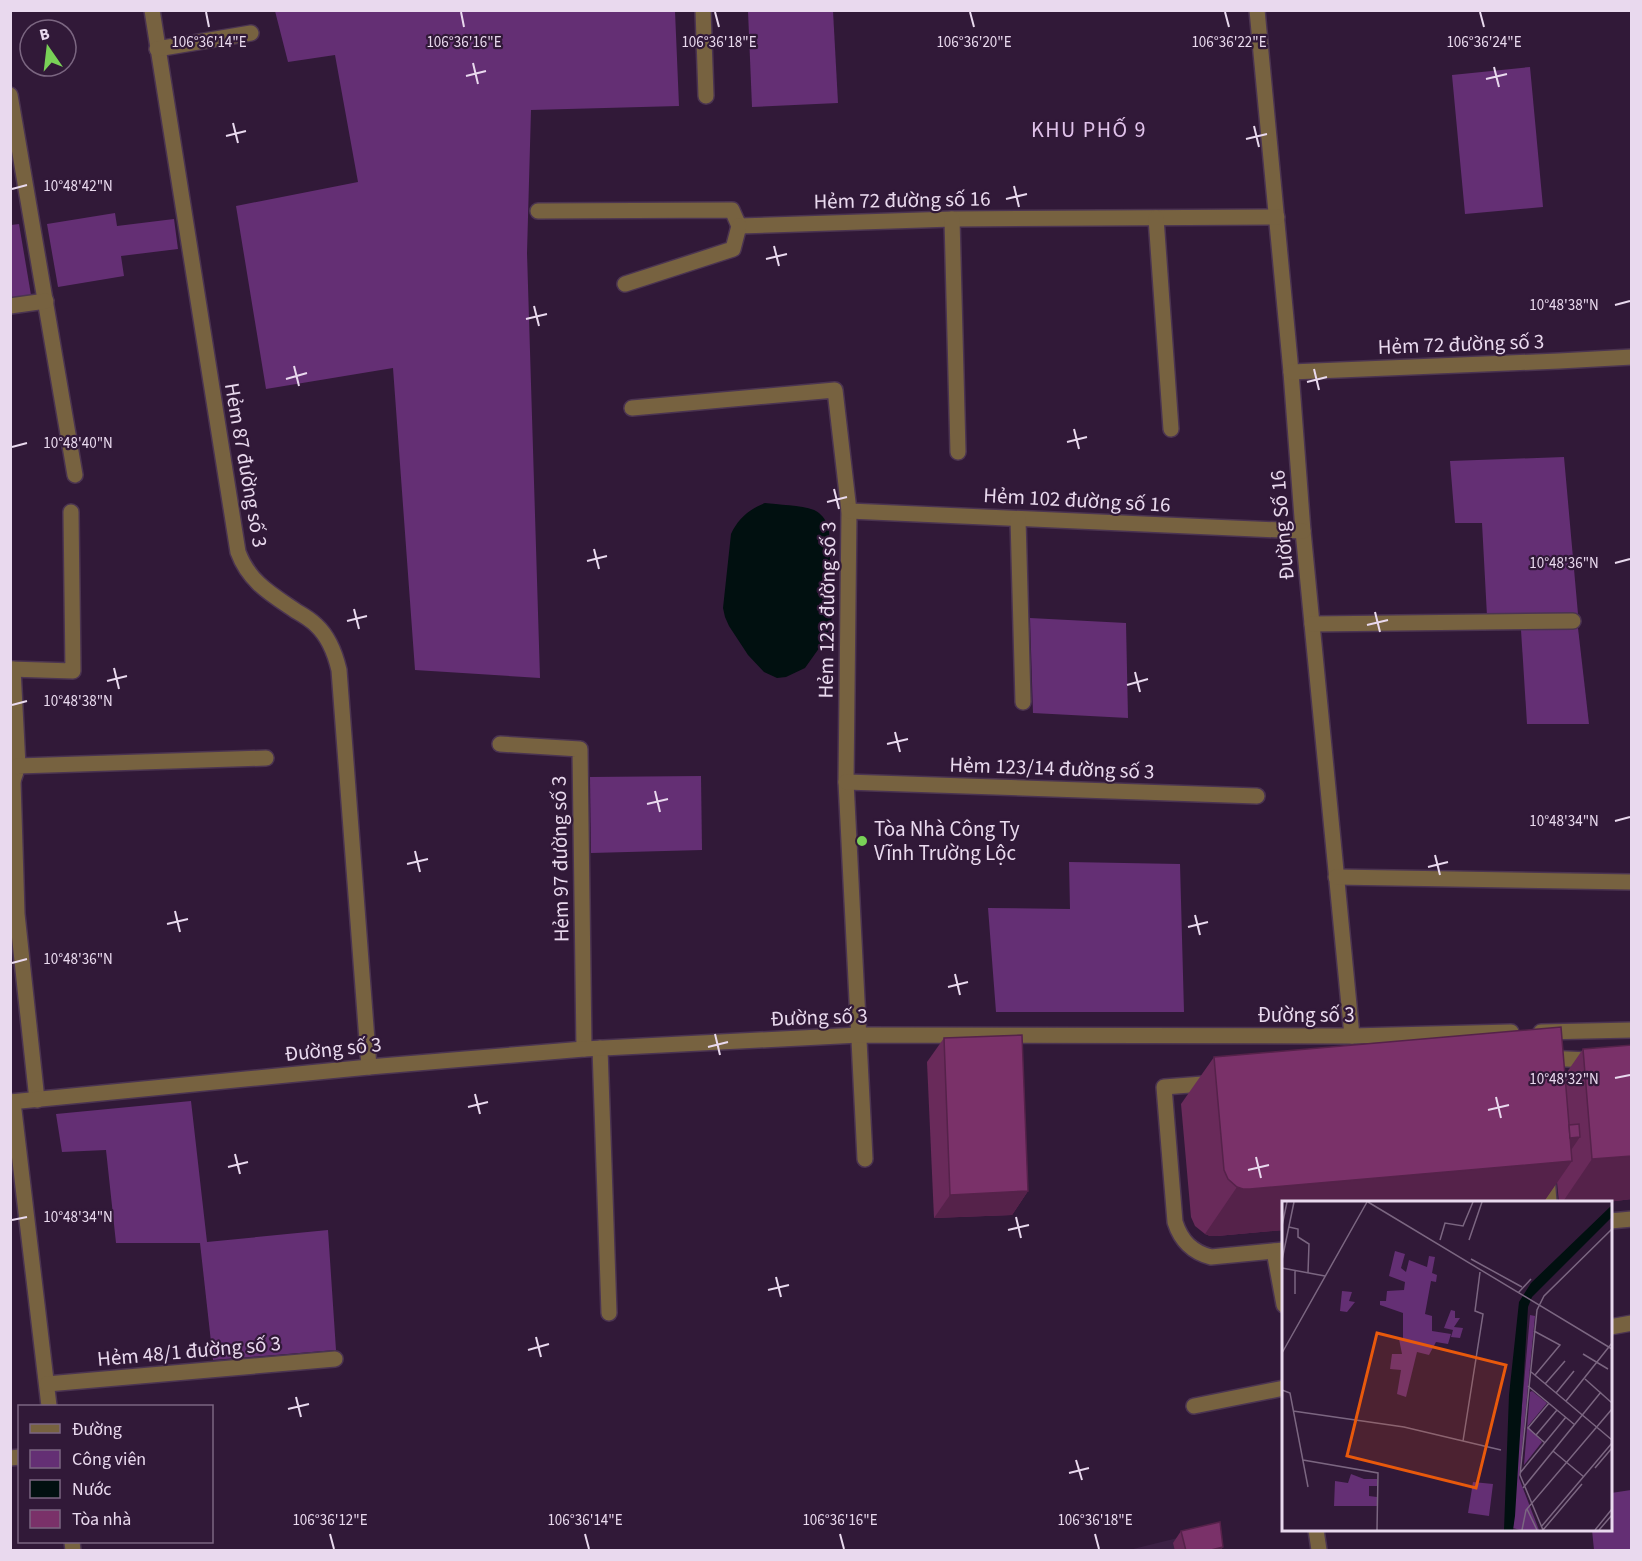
<svg xmlns="http://www.w3.org/2000/svg" width="1642" height="1561" viewBox="0 0 1642 1561" font-family="'Source Sans 3',sans-serif">
  <style>
    .built { fill: #3d2145 }
    .green { fill: #642f74 }
    .water { fill: #011010 }
    .lines { fill: none; stroke-linecap: round; stroke-linejoin: round }
    .minor-casing { stroke: #4b3451; stroke-width: 18 }
    .minor { stroke: #776240; stroke-width: 15 }
    .wall { fill: #692a5a }
    .shaded-wall { fill: #55224a }
    .building { fill: #7a3169; stroke: #55224a; stroke-width: 1.5 }
    .ticks { fill: none; stroke: #e9d9ee; stroke-width: 2 }
    .poi-dot { fill: #79d157; stroke: #311938; stroke-width: 2 }
    .labels { text-anchor: middle; dominant-baseline: central; stroke-width: 4.5; stroke-linejoin: round; paint-order: stroke }
    .street-label { font-size: 21px; fill: #e9d9ee; stroke: #311938 }
    .poi-label { font-size: 21px; fill: #e9d9ee; stroke: #311938; text-anchor: start }
    .neighbourhood-label { font-size: 22px; letter-spacing: 1.5px; fill: #e0c2ea; stroke: #311938 }
    .inset-road { fill: none; stroke: #7b6681; stroke-width: 1.5 }
    .view { fill: #e8590c; fill-opacity: 0.15; stroke: #e8590c; stroke-width: 3 }
    .inset-edge { fill: none; stroke: #e9d9ee; stroke-width: 3 }
    .ticks-label { font-size: 15px; text-anchor: middle; fill: #e9d9ee; stroke: #311938; stroke-width: 4.5; stroke-linejoin: round; paint-order: stroke }
  </style>
  <rect width="100%" height="100%" fill="#311938"/>
  <path class="built" d="M 1214,1529 L 1217,1550 L 1129,1550 Z"/>
  <g class="green">
    <path d="M 275,11 L 675,11 L 679,106 L 531,110 L 527,253 L 540,678 L 415,670 L 393,368 L 266,389 L 236,206 L 358,182 L 335,55 L 288,62 Z"/>
    <path d="M 748,11 L 833,11 L 838,103 L 752,107 Z"/>
    <path d="M 1530,67 L 1543,207 L 1465,214 L 1452,75 Z"/>
    <path d="M 115,213 L 117,226 L 174,219 L 178,249 L 121,256 L 124,276 L 58,287 L 47,224 Z"/>
    <path d="M 19,224 L 31,295 L 11,298 L 11,225 Z"/>
    <path d="M 1564,457 L 1578,614 L 1487,616 L 1482,523 L 1455,523 L 1450,461 Z"/>
    <path d="M 1030,618 L 1126,623 L 1128,718 L 1033,713 Z"/>
    <path d="M 1578,628 L 1589,724 L 1527,724 L 1521,630 Z"/>
    <path d="M 701,776 L 702,850 L 591,853 L 590,777 Z"/>
    <path d="M 1069,862 L 1180,864 L 1184,1012 L 996,1012 L 988,908 L 1070,909 Z"/>
    <path d="M 191,1101 L 207,1242 L 328,1230 L 336,1350 L 213,1360 L 200,1243 L 116,1243 L 106,1150 L 62,1152 L 56,1114 Z"/>
    <path d="M 1631,1490 L 1631,1550 L 1594,1550 L 1592,1530 L 1610,1530 L 1611,1493 Z"/>
  </g>
  <path class="water" d="M 765,503 C 779,505 810,505 819,513 C 825,518 827,523 829,530 L 832,617 L 827,637 L 805,668 L 786,677 L 777,678 L 764,672 L 748,655 L 729,626 L 725,617 L 723,608 L 731,534 C 738,519 749,509 765,503 Z"/>
  <g class="lines">
    <g class="minor-casing">
      <g id="minor">
        <path d="M 152,10 L 238,552 C 249,582 271,594 296,611 C 303,615 310,619 316,625 C 329,637 335,653 339,670 L 369,1067"/>
        <path d="M 703,10 L 706,96"/>
        <path d="M 1257,10 L 1291,372 L 1303,531 L 1352,1036"/>
        <path d="M 157,49 L 251,33"/>
        <path d="M 10,95 L 75,475"/>
        <path d="M 538,211 L 732,210 L 739,226 L 952,219 L 1277,217"/>
        <path d="M 1156,218 L 1171,429"/>
        <path d="M 952,219 L 958,452"/>
        <path d="M 625,284 L 733,249 L 739,226"/>
        <path d="M 10,306 L 46,301"/>
        <path d="M 1291,372 L 1559,361 L 1632,357"/>
        <path d="M 632,408 L 835,390 L 849,511 L 846,782 L 865,1159"/>
        <path d="M 849,511 L 1303,531"/>
        <path d="M 1018,519 L 1023,702"/>
        <path d="M 1312,624 L 1573,621"/>
        <path d="M 10,669 L 73,671 L 71,512"/>
        <path d="M 13,669 L 18,766"/>
        <path d="M 500,744 L 580,749 L 584,1049"/>
        <path d="M 10,781 L 13,781 L 18,766 L 266,758"/>
        <path d="M 13,781 L 17,914 L 37,1100"/>
        <path d="M 846,782 L 1257,796"/>
        <path d="M 1336,877 L 1632,882"/>
        <path d="M 1541,1032 L 1632,1030"/>
        <path d="M 600,1048 L 609,1313"/>
        <path d="M 1545,1058 L 1632,1062"/>
        <path d="M 1216,1083 L 1164,1087 L 1175,1222 C 1181,1241 1192,1252 1211,1257 L 1284,1250"/>
        <path d="M 10,1102 L 369,1067 L 584,1049 L 859,1035 L 1352,1036 L 1511,1032"/>
        <path d="M 13,1102 L 49,1406"/>
        <path d="M 1547,1176 L 1549,1202"/>
        <path d="M 1610,1221 L 1632,1219"/>
        <path d="M 1274,1251 L 1284,1305"/>
        <path d="M 1610,1327 L 1632,1323"/>
        <path d="M 47,1384 L 335,1359"/>
        <path d="M 1194,1406 L 1284,1388"/>
        <path d="M 10,1458 L 20,1457"/>
        <path d="M 1316,1530 L 1319,1550"/>
        <path d="M 72,1542 L 73,1550"/>
      </g>
    </g>
    <use href="#minor" class="minor"/>
  </g>
  <g class="wall">
    <path d="M 944,1038 L 1028,1191 L 1012,1215 L 934,1218 L 927,1062 Z"/>
    <path d="M 1583,1049 L 1632,1199 L 1599,1203 L 1559,1203 L 1557,1182 L 1543,1203 L 1284,1203 L 1284,1230 L 1217,1236 L 1210,1236 L 1205,1234 L 1195,1226 L 1191,1217 L 1181,1104 L 1214,1057 L 1565,1075 Z"/>
    <path d="M 1181,1531 L 1223,1547 L 1220,1551 L 1175,1551 L 1173,1543 Z"/>
  </g>
  <g class="shaded-wall">
    <path d="M 1580,1137 L 1563,1162 L 1572,1161 L 1543,1203 L 1284,1203 L 1284,1230 L 1217,1236 L 1210,1236 L 1205,1234 L 1237,1187 L 1561,1139 Z"/>
    <path d="M 1632,1156 L 1632,1199 L 1599,1203 L 1562,1203 L 1592,1159 Z"/>
    <path d="M 1028,1191 L 1012,1215 L 934,1218 L 950,1195 Z"/>
    <path d="M 1223,1547 L 1220,1551 L 1207,1551 Z"/>
  </g>
  <g class="building">
    <path d="M 1561,1027 L 1572,1161 L 1250,1189 L 1243,1189 L 1237,1187 L 1228,1179 L 1224,1170 L 1214,1057 Z"/>
    <path d="M 1022,1035 L 1028,1191 L 950,1195 L 944,1038 Z"/>
    <path d="M 1632,1045 L 1632,1156 L 1592,1159 L 1583,1049 Z"/>
    <path d="M 1579,1124 L 1580,1137 L 1570,1138 L 1569,1125 Z"/>
    <path d="M 1220,1522 L 1223,1547 L 1207,1551 L 1186,1551 L 1181,1531 Z"/>
  </g>
  <path class="ticks" d="M 206,12 L 209,27M 461,12 L 464,27M 715,12 L 719,27M 970,12 L 974,27M 1225,12 L 1229,27M 1480,12 L 1484,27M 473,63 L 478,84M 1494,67 L 1499,87M 466,76 L 486,71M 1486,79 L 1507,74M 233,123 L 238,143M 1254,126 L 1259,147M 226,136 L 246,131M 1246,139 L 1267,134M 1014,186 L 1019,207M 12,189 L 27,185M 1006,199 L 1027,194M 774,246 L 779,266M 766,259 L 787,254M 1615,305 L 1630,301M 534,306 L 539,326M 526,319 L 547,314M 294,366 L 299,386M 1314,369 L 1319,390M 286,379 L 307,373M 1307,382 L 1327,377M 1074,429 L 1079,449M 1067,442 L 1087,437M 12,447 L 27,443M 834,489 L 839,509M 827,502 L 847,497M 594,549 L 599,569M 587,561 L 607,556M 1615,563 L 1630,559M 354,609 L 359,629M 1375,612 L 1380,632M 347,621 L 367,616M 1367,625 L 1388,620M 114,668 L 119,689M 1135,672 L 1140,692M 107,681 L 127,676M 1127,685 L 1148,679M 12,705 L 27,701M 895,732 L 900,752M 887,744 L 908,739M 655,791 L 660,812M 647,804 L 668,799M 1615,821 L 1630,817M 415,851 L 420,872M 1435,855 L 1440,875M 407,864 L 428,859M 1428,867 L 1448,862M 175,911 L 180,932M 1195,915 L 1200,935M 167,924 L 188,919M 1188,927 L 1208,922M 12,963 L 27,959M 955,974 L 960,995M 948,987 L 968,982M 715,1034 L 720,1055M 708,1047 L 728,1042M 1615,1078 L 1630,1075M 475,1094 L 480,1114M 1496,1097 L 1501,1118M 468,1107 L 488,1102M 1488,1110 L 1509,1105M 235,1154 L 240,1174M 1256,1157 L 1261,1178M 228,1167 L 248,1162M 1248,1170 L 1269,1165M 1016,1217 L 1021,1238M 12,1220 L 27,1217M 1008,1230 L 1029,1225M 776,1277 L 781,1297M 768,1290 L 789,1285M 536,1337 L 541,1357M 528,1350 L 549,1344M 296,1397 L 301,1417M 288,1409 L 309,1404M 1076,1460 L 1082,1480M 1069,1473 L 1089,1468M 330,1534 L 334,1549M 585,1534 L 589,1549M 840,1534 L 844,1549M 1095,1534 L 1099,1549"/>
  <circle class="poi-dot" cx="862" cy="841" r="6"/>
  <g class="labels">
    <g class="street-label">
      <text transform="translate(902 200) rotate(-1)">Hẻm 72 đường số 16</text>
      <text transform="translate(1461 344) rotate(-2)">Hẻm 72 đường số 3</text>
      <text transform="translate(246 465) rotate(80)">Hẻm 87 đường số 3</text>
      <text transform="translate(1077 500) rotate(3)">Hẻm 102 đường số 16</text>
      <text transform="translate(1282 525) rotate(-95)">Đường Số 16</text>
      <text transform="translate(827 610) rotate(-89)">Hẻm 123 đường số 3</text>
      <text transform="translate(1052 768) rotate(2)">Hẻm 123/14 đường số 3</text>
      <text transform="translate(560 859) rotate(-91)">Hẻm 97 đường số 3</text>
      <text x="1306" y="1015">Đường số 3</text>
      <text transform="translate(819 1017) rotate(-2)">Đường số 3</text>
      <text transform="translate(333 1049) rotate(-6)">Đường số 3</text>
      <text transform="translate(189 1351) rotate(-5)">Hẻm 48/1 đường số 3</text>
    </g>
    <g class="poi-label">
      <text x="874" y="829">Tòa Nhà Công Ty<tspan x="874" dy="24">Vĩnh Trường Lộc</tspan></text>
    </g>
    <g class="neighbourhood-label">
      <text x="1089" y="130">KHU PHỐ 9</text>
    </g>
  </g>
  <g transform="translate(1282 1201)">
    <rect width="330" height="330" fill="#311938"/>
    <path d="M 113,50 L 123,53 L 119,67 L 124,71 L 127,59 L 145,66 L 147,55 L 153,56 L 150,72 L 155,74 L 154,81 L 149,80 L 143,113 L 150,115 L 150,130 L 169,133 L 166,143 L 154,141 L 147,154 L 135,151 L 124,196 L 115,193 L 119,169 L 108,168 L 110,153 L 120,153 L 117,138 L 121,138 L 121,112 L 98,104 L 98,100 L 104,100 L 105,90 L 122,89 L 123,81 L 107,75 ZM 60,90 L 70,91 L 67,100 L 73,101 L 65,111 L 58,110 ZM 169,109 L 173,110 L 173,117 L 178,117 L 172,126 L 181,127 L 178,137 L 169,136 L 171,129 L 162,127 ZM 248,114 L 253,115 L 237,277 L 257,329 L 238,329 L 231,327 L 234,273 ZM 250,190 L 265,202 L 246,225 L 260,241 L 242,264 L 248,191 ZM 69,273 L 82,278 L 95,278 L 95,285 L 87,285 L 87,295 L 95,296 L 95,305 L 52,305 L 53,280 L 66,282 ZM 191,281 L 211,283 L 207,315 L 186,312 Z" fill="#642f74"/>
    <path d="M 330,4 L 330,16 L 250,96 L 246,106 L 233,315 L 231,329 L 222,329 L 227,194 L 237,101 L 249,82 Z" fill="#011010"/>
    <path class="inset-road" d="M 86,1 L 330,148M 0,25 L 5,1M 7,26 L 16,28 L 16,36 L 27,43 L 26,72M 158,39 L 163,22 L 181,25 L 191,1M 187,39 L 200,1M 189,58 L 240,86M 0,59 L 12,1M 0,67 L 43,75M 236,92 L 249,78M 13,93 L 13,70M 252,130 L 278,144 L 253,174M 0,152 L 85,1M 301,153 L 326,168M 248,170 L 330,239M 303,178 L 330,202M 263,183 L 283,160M 246,185 L 293,224M 0,189 L 8,192 L 26,286M 274,192 L 292,170M 284,200 L 330,142M 11,210 L 122,226 L 219,249M 254,234 L 275,209M 181,240 L 201,113 L 193,110 L 198,71M 263,242 L 246,227 L 267,202M 271,250 L 302,276M 21,259 L 96,272 L 95,329M 313,267 L 330,247M 238,272 L 284,216M 241,287 L 319,191M 245,308 L 255,329M 259,326 L 330,242M 240,329 L 244,309 L 330,208M 261,329 L 238,274 L 255,109 L 262,95 L 330,28M 261,329 L 300,283M 313,329 L 330,308M 317,329 L 330,314"/>
    <path class="view" d="M 95,132 L 224,164 L 194,287 L 65,255 Z"/>
    <rect width="330" height="330" class="inset-edge"/>
  </g>
  <g class="ticks-label">
    <text x="209" y="47">106°36'14"E</text>
    <text x="464" y="47">106°36'16"E</text>
    <text x="719" y="47">106°36'18"E</text>
    <text x="974" y="47">106°36'20"E</text>
    <text x="1229" y="47">106°36'22"E</text>
    <text x="1484" y="47">106°36'24"E</text>
    <text x="78" y="191">10°48'42"N</text>
    <text x="1564" y="310">10°48'38"N</text>
    <text x="78" y="448">10°48'40"N</text>
    <text x="1564" y="568">10°48'36"N</text>
    <text x="78" y="706">10°48'38"N</text>
    <text x="1564" y="826">10°48'34"N</text>
    <text x="78" y="964">10°48'36"N</text>
    <text x="1564" y="1084">10°48'32"N</text>
    <text x="78" y="1222">10°48'34"N</text>
    <text x="330" y="1525">106°36'12"E</text>
    <text x="585" y="1525">106°36'14"E</text>
    <text x="840" y="1525">106°36'16"E</text>
    <text x="1095" y="1525">106°36'18"E</text>
  </g>
  <rect width="1642" height="1561" fill="none" stroke="#e9d9ee" stroke-width="24"/>
  <rect x="18" y="1405" width="195" height="138" fill="#311938" stroke="#7b6681" stroke-width="1.5"/>
  <rect x="30" y="1424" width="30" height="9" fill="#776240" stroke="#7b6681" stroke-width="1.5"/>
  <text x="72" y="1435" font-size="18" fill="#e9d9ee">Đường</text>
  <rect x="30" y="1450" width="30" height="18" fill="#642f74" stroke="#7b6681" stroke-width="1.5"/>
  <text x="72" y="1465" font-size="18" fill="#e9d9ee">Công viên</text>
  <rect x="30" y="1480" width="30" height="18" fill="#011010" stroke="#7b6681" stroke-width="1.5"/>
  <text x="72" y="1495" font-size="18" fill="#e9d9ee">Nước</text>
  <rect x="30" y="1510" width="30" height="18" fill="#7a3169" stroke="#7b6681" stroke-width="1.5"/>
  <text x="72" y="1525" font-size="18" fill="#e9d9ee">Tòa nhà</text>
  <g transform="translate(48 48) rotate(346)"><circle r="28" fill="#311938" stroke="#7b6681" stroke-width="1.5"/>
  <path d="M0-4.5L10 22L0 15L-10 22Z" fill="#79d157"/>
  <text y="-9" font-size="16" font-weight="bold" text-anchor="middle" fill="#e9d9ee">B</text>
  </g>
</svg>
